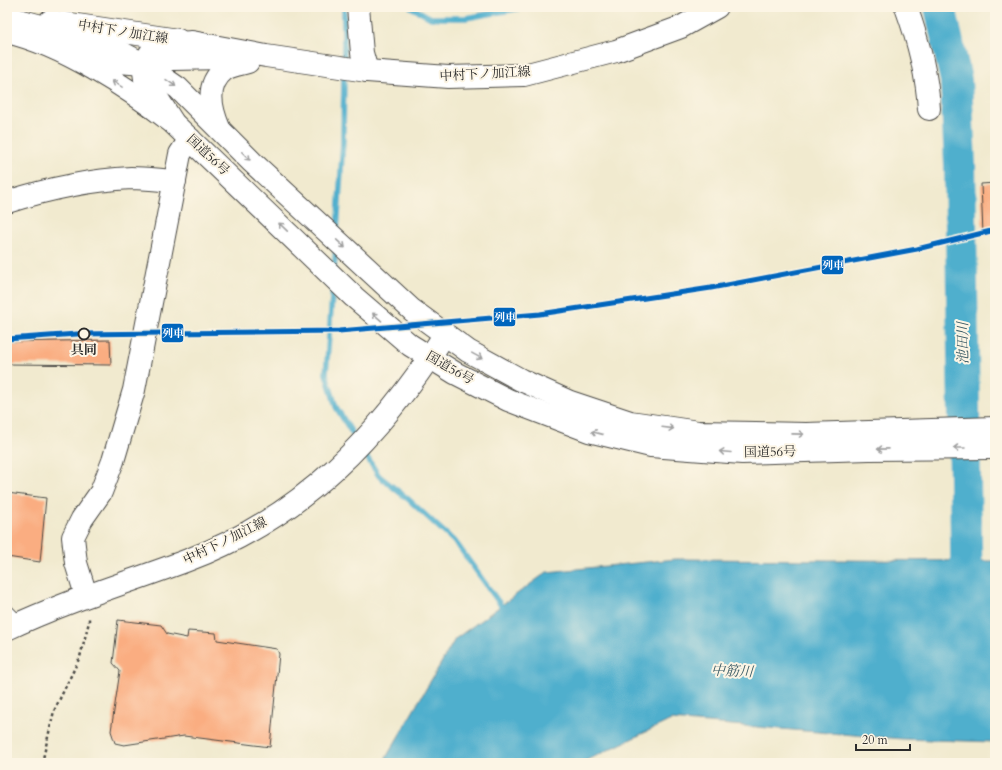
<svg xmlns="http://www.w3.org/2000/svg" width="1002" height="770" viewBox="0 0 1002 770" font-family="Cardo,'Noto Serif JP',serif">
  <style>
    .water { fill: #4fafcd; stroke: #3d6d7c }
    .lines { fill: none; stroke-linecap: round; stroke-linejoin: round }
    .stream { stroke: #4fafcd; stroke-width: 5.5 }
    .river { stroke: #4fafcd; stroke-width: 32 }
    .building { fill: #faad81 }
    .lane-casing { stroke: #494844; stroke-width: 13 }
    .street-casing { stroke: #494844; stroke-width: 24 }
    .secondary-casing { stroke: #494844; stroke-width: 24 }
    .highway-casing { stroke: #494844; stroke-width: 24 }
    .path { stroke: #494844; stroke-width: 2.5; stroke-dasharray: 3 3; stroke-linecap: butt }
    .lane { stroke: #fff; stroke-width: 11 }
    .street { stroke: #fff; stroke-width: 22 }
    .secondary { stroke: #fff; stroke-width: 22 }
    .highway { stroke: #fff; stroke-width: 22 }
    .rail-1-casing { stroke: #fcf5e5; stroke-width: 8 }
    .rail-1 { stroke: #0065bd; stroke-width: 5 }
    .oneway { stroke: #a0a0a0 }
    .stop-dot { fill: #fcf5e5; stroke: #2b2b2b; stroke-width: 2 }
    .labels { text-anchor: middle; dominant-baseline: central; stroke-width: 4; stroke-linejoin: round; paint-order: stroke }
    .street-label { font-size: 13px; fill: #2b2b2b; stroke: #fcf5e5 }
    .stop-label { font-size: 13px; font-weight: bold; fill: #2b2b2b; stroke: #fcf5e5 }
    .water-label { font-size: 14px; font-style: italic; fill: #385964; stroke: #fcf5e5 }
    .line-badge { stroke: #fcf5e5; stroke-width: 1.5 }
    .badge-label { font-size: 11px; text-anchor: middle; font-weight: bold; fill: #fff }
  </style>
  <rect width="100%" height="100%" fill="#fcf5e5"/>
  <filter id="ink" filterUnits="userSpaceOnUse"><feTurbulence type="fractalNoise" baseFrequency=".025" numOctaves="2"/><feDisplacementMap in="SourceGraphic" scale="8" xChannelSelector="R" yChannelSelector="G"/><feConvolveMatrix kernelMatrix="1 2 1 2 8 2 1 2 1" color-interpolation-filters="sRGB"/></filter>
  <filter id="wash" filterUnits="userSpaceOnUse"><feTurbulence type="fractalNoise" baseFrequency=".012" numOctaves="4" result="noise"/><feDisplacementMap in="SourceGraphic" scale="16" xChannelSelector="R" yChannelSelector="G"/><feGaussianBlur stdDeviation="0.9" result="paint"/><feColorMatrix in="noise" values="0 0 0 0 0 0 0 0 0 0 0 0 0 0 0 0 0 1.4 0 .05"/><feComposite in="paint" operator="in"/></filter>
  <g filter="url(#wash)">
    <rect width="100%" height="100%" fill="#f1eacf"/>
    <path class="water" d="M 676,559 L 995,561 L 995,742 L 903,739 L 671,720 L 581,763 L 383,763 L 455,639 L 547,572 Z"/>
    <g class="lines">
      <g class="stream">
        <path d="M 411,7 L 431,18 L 466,18 L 527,7"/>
        <path d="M 344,63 L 344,7"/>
        <path d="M 337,232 L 343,141 L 344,71"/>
        <path d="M 334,270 L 336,247"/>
        <path d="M 333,285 L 326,374 L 336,407 L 357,441"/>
        <path d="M 361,448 L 379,476 L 408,499 L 457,544 L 505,611"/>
      </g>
      <path class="river" d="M 940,7 L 956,80 L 960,164 L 967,604"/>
    </g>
    <g id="blocks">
      <g class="building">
        <path d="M 995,183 L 995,234 L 983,234 L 981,184 Z"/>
        <path d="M 110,340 L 111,365 L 7,364 L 7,342 Z"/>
        <path d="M 7,493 L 46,498 L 40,562 L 7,557 Z"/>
        <path d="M 118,620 L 161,625 L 167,634 L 187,638 L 188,631 L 216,633 L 217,640 L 277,649 L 279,654 L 270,747 L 184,736 L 124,745 L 115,743 L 111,731 L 120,671 L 113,663 Z"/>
      </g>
    </g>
  </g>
  <g filter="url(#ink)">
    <use href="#blocks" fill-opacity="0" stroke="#494844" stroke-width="1"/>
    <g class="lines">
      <g class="lane-casing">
        <path id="lane" d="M 7,610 L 20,623"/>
      </g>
      <g class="street-casing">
        <g id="street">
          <path d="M 358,7 L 362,53 L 367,71"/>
          <path d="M 906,7 C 918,40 927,73 929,109"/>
          <path d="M 7,202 C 48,189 88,180 131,178 C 145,178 160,180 175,181"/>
          <path d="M 86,595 L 76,563 L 73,537 L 82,519 L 101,492 L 113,461 L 134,390 L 180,154 L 190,139"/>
        </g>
      </g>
      <g class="secondary-casing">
        <g id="secondary">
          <path d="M 50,21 L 178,40"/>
          <path d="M 73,55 L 95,60 L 143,64 L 171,59 L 225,58"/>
          <path d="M 172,121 L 145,79 L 143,64 L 151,52 L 166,44 L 192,42 L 266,56 L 367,71 L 448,77 L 524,75 L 616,51 L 681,27 L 717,7"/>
          <path d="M 219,128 C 211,109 205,85 224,70 C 229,66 241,64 248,62"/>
          <path d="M 7,629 C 66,601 127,583 188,560 C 303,517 380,435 445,334"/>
        </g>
      </g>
      <g class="highway-casing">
        <g id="highway">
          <path d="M 7,17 L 102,42 L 143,64 L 178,88 L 252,162 L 412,310 L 468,351 L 521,380 L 570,402 L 630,422 L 698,432 L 806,434 L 995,428"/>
          <path d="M 7,32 C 63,45 127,87 172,122 L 354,297 L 410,345 L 455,373 L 508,400 L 589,431 L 651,446 L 742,453 L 869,449 L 995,448"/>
        </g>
      </g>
      <path class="path" d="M 42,763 L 54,711 L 80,657 L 89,622 L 89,616"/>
      <use href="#lane" class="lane"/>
      <use href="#street" class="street"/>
      <use href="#secondary" class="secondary"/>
      <use href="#highway" class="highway"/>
      <g class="rail-1-casing">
        <path id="rail-1" d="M 7,339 L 77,334 L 339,331 L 540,314 L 711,288 L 917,249 L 995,230"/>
      </g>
      <use href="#rail-1" class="rail-1"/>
    </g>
    <defs><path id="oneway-shaft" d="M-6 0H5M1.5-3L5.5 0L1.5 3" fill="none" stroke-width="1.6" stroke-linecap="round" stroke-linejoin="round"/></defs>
    <g class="oneway">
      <use href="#oneway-shaft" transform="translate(171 83) rotate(35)"/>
      <use href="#oneway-shaft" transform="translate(117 84) rotate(-149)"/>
      <use href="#oneway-shaft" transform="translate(246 156) rotate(45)"/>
      <use href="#oneway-shaft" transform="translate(283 227) rotate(-136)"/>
      <use href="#oneway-shaft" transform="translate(341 244) rotate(43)"/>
      <use href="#oneway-shaft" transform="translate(377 317) rotate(-139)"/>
      <use href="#oneway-shaft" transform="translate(477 356) rotate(29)"/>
      <use href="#oneway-shaft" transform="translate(668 428) rotate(7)"/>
      <use href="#oneway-shaft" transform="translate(597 433) rotate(-166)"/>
      <use href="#oneway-shaft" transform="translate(798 434) rotate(1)"/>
      <use href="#oneway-shaft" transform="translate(959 448) rotate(180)"/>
      <use href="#oneway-shaft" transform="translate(883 449) rotate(179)"/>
      <use href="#oneway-shaft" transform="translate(725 452) rotate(-175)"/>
    </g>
  </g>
  <circle class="stop-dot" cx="84" cy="334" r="5.5"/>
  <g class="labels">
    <g class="street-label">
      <text transform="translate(123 32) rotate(9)">中村下ノ加江線</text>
      <text transform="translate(485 74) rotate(-3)">中村下ノ加江線</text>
      <text transform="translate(208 155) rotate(43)">国道56号</text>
      <text transform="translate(450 368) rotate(30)">国道56号</text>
      <text transform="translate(770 452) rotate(-1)">国道56号</text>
      <text transform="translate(225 541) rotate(-26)">中村下ノ加江線</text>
    </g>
    <g class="stop-label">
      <text x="84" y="350">具同</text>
    </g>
    <g class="water-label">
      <text transform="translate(963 343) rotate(-91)">池田川</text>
      <text transform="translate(732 671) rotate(3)">中筋川</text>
    </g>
  </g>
  <g class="line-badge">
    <rect x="821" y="255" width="23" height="20" rx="4" fill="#0065bd"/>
    <rect x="493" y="307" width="23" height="20" rx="4" fill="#0065bd"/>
    <rect x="161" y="323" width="23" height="20" rx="4" fill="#0065bd"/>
  </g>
  <g class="badge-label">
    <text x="833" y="269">列車</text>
    <text x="505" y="321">列車</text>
    <text x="173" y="337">列車</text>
  </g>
  <rect width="1002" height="770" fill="none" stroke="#fcf5e5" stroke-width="24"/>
  <path d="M856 744v6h54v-6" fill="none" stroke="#2b2b2b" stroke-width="2"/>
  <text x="862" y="744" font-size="12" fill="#2b2b2b" stroke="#fcf5e5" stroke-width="3" paint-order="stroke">20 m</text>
</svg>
